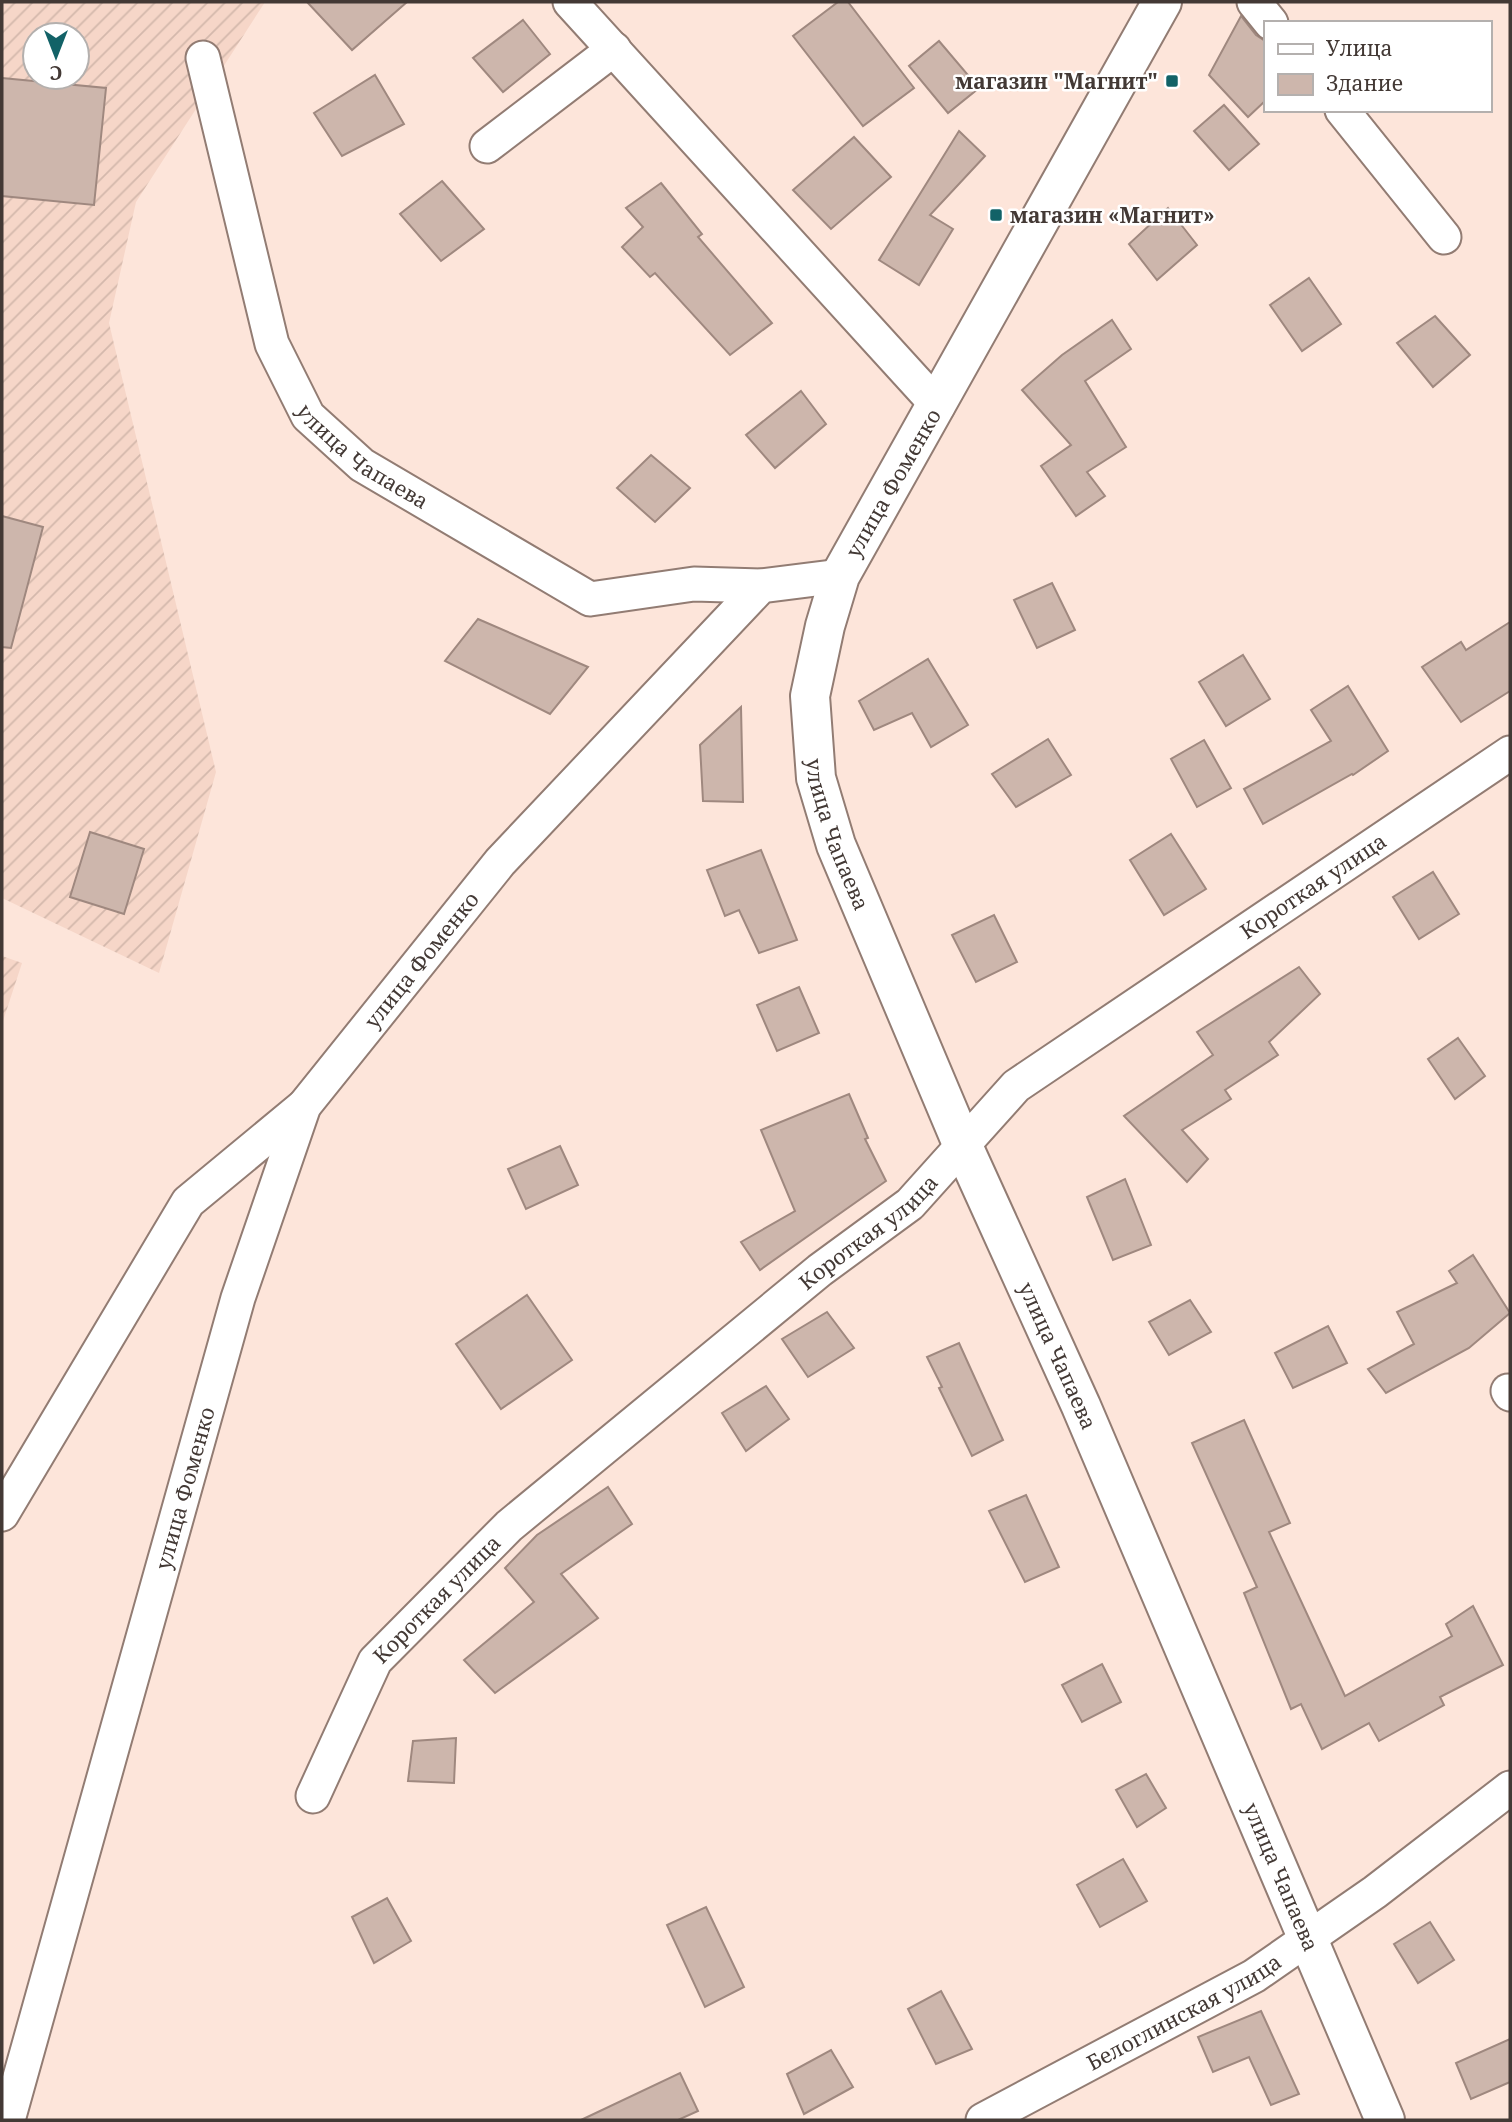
<svg xmlns="http://www.w3.org/2000/svg" width="1512" height="2122" viewBox="0 0 1512 2122" font-family="'Noto Serif',serif">
  <style>
    .industrial { fill: url(#industrial-furrows); fill-rule: evenodd }
    .building { fill: #cdb6ac; stroke: #9f887f; stroke-width: 2 }
    .lines { fill: none; stroke-linecap: round; stroke-linejoin: round }
    .street-casing { stroke: #927c73; stroke-width: 37 }
    .secondary-casing { stroke: #927c73; stroke-width: 42 }
    .street { stroke: #fff; stroke-width: 33 }
    .secondary { stroke: #fff; stroke-width: 38 }
    .poi-dot { fill: #126267; stroke: #fff; stroke-width: 2.5 }
    .labels { text-anchor: middle; dominant-baseline: central; stroke-width: 5; stroke-linejoin: round; paint-order: stroke }
    .poi-label { font-size: 21px; font-weight: bold; fill: #433935; stroke: #fff; text-anchor: end }
    .street-label { font-size: 21px; fill: #433935; stroke: #fff }
  </style>
  <defs>
    <pattern id="industrial-furrows" width="10" height="10" patternUnits="userSpaceOnUse" patternTransform="scale(1.75)"><rect width="10" height="10" fill="#f6d6c8"/><path d="M-1 1l2-2M0 10L10 0M9 11l2-2" fill="none" stroke="#d4b8ac"/></pattern>
  </defs>
  <rect width="100%" height="100%" fill="#fde5da"/>
  <g class="industrial">
    <path d="M 2,2 L 265,2 L 136,202 L 109,323 L 216,772 L 159,973 L 2,898 ZM 35,35 L 77,35 L 77,77 L 35,77 Z"/>
    <path d="M 2,956 L 22,963 L 2,1024 Z"/>
  </g>
  <g class="building">
    <path d="M 307,2 L 407,2 L 352,50 Z"/>
    <path d="M 838,2 L 848,2 L 914,88 L 863,126 L 793,36 Z"/>
    <path d="M 1241,16 L 1256,35 L 1265,41 L 1265,101 L 1248,117 L 1209,75 Z"/>
    <path d="M 523,20 L 550,54 L 503,92 L 473,58 Z"/>
    <path d="M 939,41 L 979,88 L 948,113 L 909,66 Z"/>
    <path d="M 375,75 L 404,124 L 342,156 L 314,113 Z"/>
    <path d="M 2,78 L 106,88 L 94,205 L 2,196 Z"/>
    <path d="M 1224,105 L 1259,144 L 1229,170 L 1194,131 Z"/>
    <path d="M 959,131 L 985,156 L 930,215 L 953,229 L 919,285 L 879,260 Z"/>
    <path d="M 854,137 L 891,177 L 831,229 L 793,190 Z"/>
    <path d="M 442,181 L 484,229 L 441,261 L 400,214 Z"/>
    <path d="M 661,183 L 702,234 L 698,237 L 772,323 L 730,355 L 655,273 L 650,277 L 622,247 L 643,227 L 626,208 Z"/>
    <path d="M 1168,208 L 1197,245 L 1157,280 L 1129,244 Z"/>
    <path d="M 1309,278 L 1341,324 L 1302,351 L 1270,305 Z"/>
    <path d="M 1435,316 L 1470,355 L 1433,387 L 1397,343 Z"/>
    <path d="M 1112,320 L 1131,349 L 1085,381 L 1126,447 L 1087,472 L 1105,496 L 1076,516 L 1041,466 L 1071,445 L 1022,390 L 1062,355 Z"/>
    <path d="M 801,391 L 826,424 L 775,468 L 746,435 Z"/>
    <path d="M 651,455 L 690,488 L 655,522 L 617,488 Z"/>
    <path d="M 2,516 L 43,527 L 11,648 L 2,647 Z"/>
    <path d="M 1052,583 L 1075,630 L 1037,648 L 1014,600 Z"/>
    <path d="M 478,619 L 588,667 L 550,714 L 445,661 Z"/>
    <path d="M 1510,622 L 1510,691 L 1461,722 L 1422,667 L 1461,642 L 1466,650 Z"/>
    <path d="M 1243,655 L 1270,699 L 1226,726 L 1199,682 Z"/>
    <path d="M 928,659 L 968,725 L 931,747 L 912,713 L 874,730 L 859,701 Z"/>
    <path d="M 1348,686 L 1388,751 L 1353,775 L 1352,774 L 1263,824 L 1244,789 L 1331,741 L 1311,710 Z"/>
    <path d="M 741,707 L 743,802 L 703,801 L 700,745 Z"/>
    <path d="M 1048,739 L 1071,775 L 1016,807 L 992,774 Z"/>
    <path d="M 1204,740 L 1231,788 L 1197,807 L 1171,759 Z"/>
    <path d="M 90,832 L 144,849 L 124,914 L 70,897 Z"/>
    <path d="M 1171,834 L 1206,889 L 1164,915 L 1130,860 Z"/>
    <path d="M 761,850 L 797,940 L 759,953 L 739,910 L 725,916 L 707,870 Z"/>
    <path d="M 1433,872 L 1459,914 L 1419,939 L 1393,897 Z"/>
    <path d="M 994,915 L 1017,962 L 976,982 L 952,935 Z"/>
    <path d="M 1299,967 L 1320,994 L 1269,1042 L 1278,1055 L 1225,1090 L 1231,1099 L 1182,1130 L 1208,1159 L 1187,1182 L 1124,1116 L 1213,1055 L 1197,1032 Z"/>
    <path d="M 799,987 L 819,1033 L 777,1051 L 757,1005 Z"/>
    <path d="M 1458,1038 L 1485,1076 L 1455,1099 L 1428,1059 Z"/>
    <path d="M 849,1094 L 868,1138 L 865,1139 L 886,1181 L 760,1270 L 741,1242 L 795,1211 L 761,1130 Z"/>
    <path d="M 560,1146 L 578,1185 L 526,1209 L 508,1169 Z"/>
    <path d="M 1125,1179 L 1151,1245 L 1113,1260 L 1087,1197 Z"/>
    <path d="M 1473,1255 L 1510,1313 L 1469,1348 L 1386,1393 L 1368,1369 L 1414,1344 L 1397,1312 L 1457,1283 L 1449,1271 Z"/>
    <path d="M 527,1295 L 572,1360 L 501,1409 L 456,1344 Z"/>
    <path d="M 1190,1300 L 1211,1332 L 1169,1355 L 1149,1322 Z"/>
    <path d="M 827,1312 L 854,1348 L 808,1377 L 782,1339 Z"/>
    <path d="M 1328,1326 L 1347,1363 L 1293,1388 L 1275,1353 Z"/>
    <path d="M 959,1343 L 1003,1440 L 972,1456 L 939,1388 L 942,1387 L 927,1357 Z"/>
    <path d="M 766,1386 L 789,1419 L 746,1451 L 722,1413 Z"/>
    <path d="M 1244,1420 L 1290,1523 L 1269,1532 L 1345,1696 L 1452,1636 L 1446,1624 L 1473,1606 L 1503,1665 L 1440,1697 L 1444,1705 L 1379,1741 L 1369,1723 L 1322,1749 L 1301,1704 L 1291,1709 L 1244,1593 L 1257,1587 L 1192,1443 Z"/>
    <path d="M 608,1487 L 632,1524 L 561,1574 L 598,1618 L 495,1693 L 464,1660 L 534,1602 L 505,1568 L 537,1535 Z"/>
    <path d="M 1026,1495 L 1059,1567 L 1025,1582 L 989,1511 Z"/>
    <path d="M 1102,1664 L 1121,1702 L 1082,1722 L 1062,1685 Z"/>
    <path d="M 456,1738 L 454,1783 L 408,1781 L 413,1741 Z"/>
    <path d="M 1146,1774 L 1166,1808 L 1137,1827 L 1116,1790 Z"/>
    <path d="M 1123,1859 L 1147,1901 L 1100,1927 L 1077,1885 Z"/>
    <path d="M 387,1898 L 411,1941 L 374,1963 L 352,1917 Z"/>
    <path d="M 706,1907 L 744,1987 L 705,2007 L 667,1925 Z"/>
    <path d="M 1430,1922 L 1454,1960 L 1418,1983 L 1394,1944 Z"/>
    <path d="M 941,1991 L 972,2049 L 936,2064 L 908,2009 Z"/>
    <path d="M 1261,2011 L 1299,2094 L 1271,2105 L 1249,2057 L 1213,2072 L 1198,2037 Z"/>
    <path d="M 1510,2039 L 1510,2082 L 1471,2099 L 1456,2063 Z"/>
    <path d="M 831,2050 L 853,2087 L 804,2114 L 787,2074 Z"/>
    <path d="M 680,2073 L 698,2111 L 678,2120 L 581,2120 Z"/>
  </g>
  <g class="lines">
    <g class="street-casing">
      <g id="street">
        <path d="M 570,2 L 938,406"/>
        <path d="M 1254,2 L 1271,23"/>
        <path id="s1" d="M 203,58 L 272,344 L 308,416 L 362,465 L 590,599 L 694,584 L 761,586"/>
        <path d="M 1342,110 L 1444,237"/>
        <path d="M 487,146 L 614,49"/>
        <path d="M 1508,1391 L 1510,1394"/>
        <path d="M 2,1514 L 188,1202 L 304,1106"/>
        <path id="s2" d="M 313,1796 L 375,1661 L 509,1526 L 820,1270 L 910,1204 L 1016,1086 L 1510,753"/>
        <path id="s3" d="M 8,2120 L 238,1298 L 304,1106 L 500,862 L 761,586 L 840,576"/>
        <path id="s4" d="M 983,2120 L 1254,1976 L 1375,1892 L 1510,1788"/>
      </g>
    </g>
    <g class="secondary-casing">
      <g id="secondary">
        <path id="s5" d="M 1162,2 L 840,576 L 825,626 L 810,696 L 816,778 L 836,845 L 963,1146 L 1081,1406 L 1385,2120"/>
      </g>
    </g>
    <use href="#street" class="street"/>
    <use href="#secondary" class="secondary"/>
  </g>
  <g class="poi-dot">
    <rect x="1165" y="74" width="14" height="14" rx="3.5"/>
    <rect x="989" y="208" width="14" height="14" rx="3.5"/>
  </g>
  <g class="labels">
    <g class="poi-label">
      <text x="1158" y="81">магазин "Магнит"</text>
      <text x="1010" y="215" text-anchor="start">магазин «Магнит»</text>
    </g>
    <g class="street-label">
      <text stroke="none"><textPath href="#s1" startOffset="443">улица Чапаева</textPath></text>
      <text transform="translate(893 483) rotate(-60)">улица Фоменко</text>
      <text stroke="none"><textPath href="#s5" startOffset="924">улица Чапаева</textPath></text>
      <text stroke="none"><textPath href="#s2" startOffset="1370">Короткая улица</textPath></text>
      <text stroke="none"><textPath href="#s3" startOffset="1244">улица Фоменко</textPath></text>
      <text stroke="none"><textPath href="#s2" startOffset="803">Короткая улица</textPath></text>
      <text stroke="none"><textPath href="#s5" startOffset="1491">улица Чапаева</textPath></text>
      <text stroke="none"><textPath href="#s3" startOffset="656">улица Фоменко</textPath></text>
      <text stroke="none"><textPath href="#s2" startOffset="236">Короткая улица</textPath></text>
      <text stroke="none"><textPath href="#s5" startOffset="2058">улица Чапаева</textPath></text>
      <text stroke="none"><textPath href="#s4" startOffset="228">Белоглинская улица</textPath></text>
    </g>
  </g>
  <rect width="1512" height="2122" fill="none" stroke="#433935" stroke-width="7"/>
  <rect x="1264" y="21" width="228" height="91" fill="#ffffff" stroke="#b4b0ae" stroke-width="2"/>
  <rect x="1278" y="44" width="35" height="10" fill="#ffffff" stroke="#b4b0ae" stroke-width="2"/>
  <text x="1326" y="56" font-size="21" fill="#433935">Улица</text>
  <rect x="1278" y="74" width="35" height="21" fill="#cdb6ac" stroke="#b4b0ae" stroke-width="2"/>
  <text x="1326" y="91" font-size="21" fill="#433935">Здание</text>
  <g transform="translate(56 56) rotate(180)"><circle r="33" fill="#ffffff" stroke="#b4b0ae" stroke-width="2"/>
  <path d="M0-5L12 26L0 18L-12 26Z" fill="#126267"/>
  <text y="-10" font-size="19" font-weight="bold" text-anchor="middle" fill="#433935">С</text>
  </g>
</svg>
